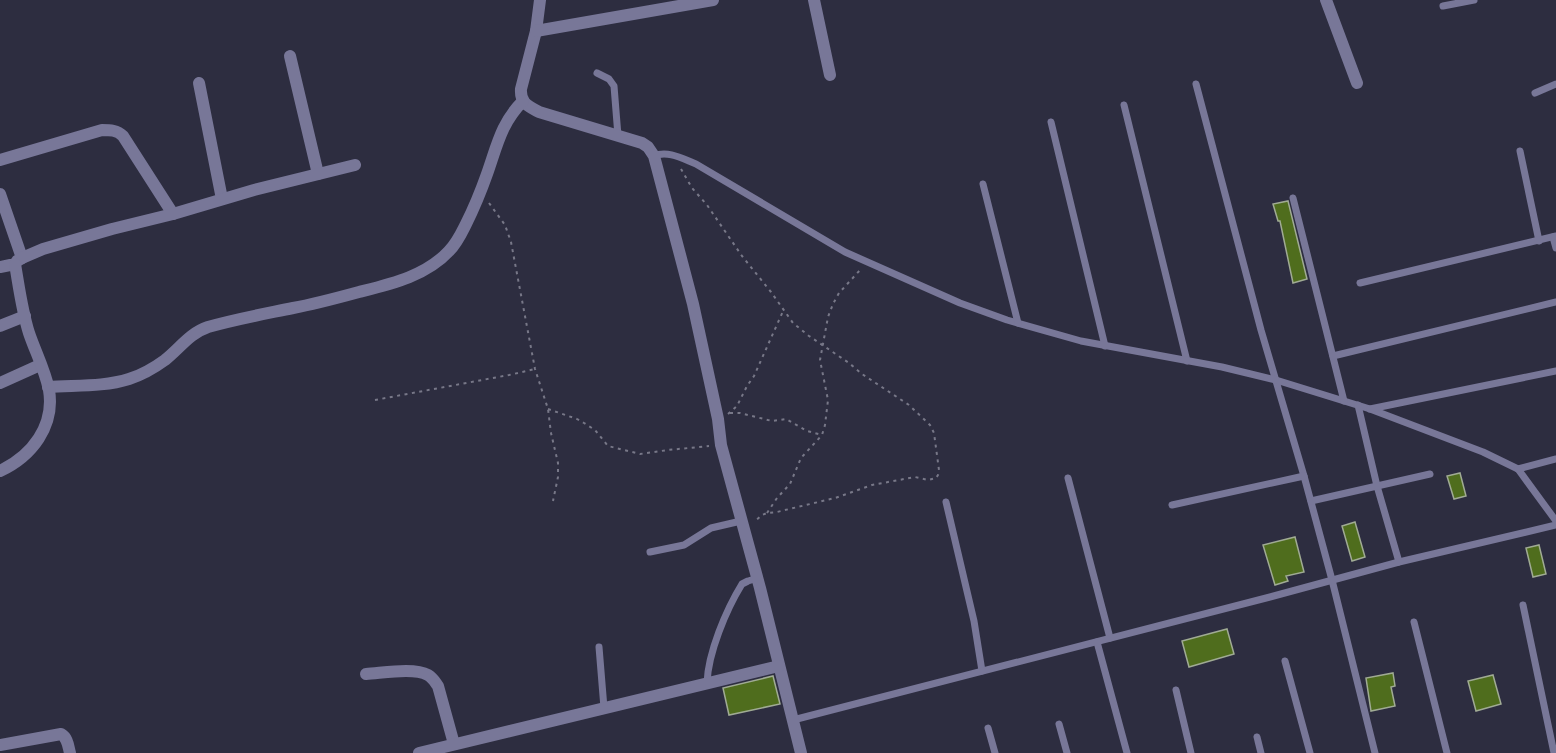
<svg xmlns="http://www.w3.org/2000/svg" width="1556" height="753" viewBox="0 0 1556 753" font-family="Rubik,sans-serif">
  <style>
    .building { fill: #4f6d1d; stroke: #a0ab94; stroke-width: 1.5 }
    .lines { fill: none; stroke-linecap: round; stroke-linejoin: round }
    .path { stroke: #787888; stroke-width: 2; stroke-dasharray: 3 4.5; stroke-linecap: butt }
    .lane { stroke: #787798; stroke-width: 7 }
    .street { stroke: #787798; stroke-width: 12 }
  </style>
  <rect width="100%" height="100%" fill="#2d2d40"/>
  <g class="building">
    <path d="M 1288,201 L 1307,279 L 1293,283 L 1280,221 L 1278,221 L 1273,204 Z"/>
    <path d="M 1460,473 L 1466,496 L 1454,499 L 1447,476 Z"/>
    <path d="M 1355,522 L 1365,557 L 1352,561 L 1342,526 Z"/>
    <path d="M 1295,537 L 1304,572 L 1286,576 L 1288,581 L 1275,585 L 1263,545 Z"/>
    <path d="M 1539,545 L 1546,574 L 1533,577 L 1526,548 Z"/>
    <path d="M 1227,629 L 1234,654 L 1189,667 L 1182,641 Z"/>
    <path d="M 1393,673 L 1395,686 L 1391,687 L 1395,706 L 1371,711 L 1366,678 Z"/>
    <path d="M 1493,675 L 1501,704 L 1476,711 L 1468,681 Z"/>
    <path d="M 773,676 L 780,704 L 729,715 L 723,688 Z"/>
  </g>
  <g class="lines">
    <g class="path">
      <path d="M 681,169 L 692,188 L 707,205 L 742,256 L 771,292 L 793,323 L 809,336 L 849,363 L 862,374 L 909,405 L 930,425 L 934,433 L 939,470 L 938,475 L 936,478 L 928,480 L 915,477 L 872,485 L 835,498 L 777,512 L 767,513 L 762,515 L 754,522"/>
      <path d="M 489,203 L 505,225 L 511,242 L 535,369 L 548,409 L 551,433 L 558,463 L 558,477 L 553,501"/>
      <path d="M 375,400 L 509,375 L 535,369"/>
      <path d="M 548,409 L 577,419 L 584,423 L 595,430 L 608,446 L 640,454 L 668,450 L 709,446"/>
      <path d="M 730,413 L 740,413 L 772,421 L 786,419 L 807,431 L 822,435"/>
      <path d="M 728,414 L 737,406 L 747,386 L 754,376 L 784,309"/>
      <path d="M 767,513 L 777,498 L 790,484 L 801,458 L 822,435 L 825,425 L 828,400 L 820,360 L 828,317 L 833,304 L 839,293 L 861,269"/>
    </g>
    <g class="lane">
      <path d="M 1443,6 L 1474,0"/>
      <path d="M 597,73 L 609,79 L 614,86 L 618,136"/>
      <path d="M 1196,84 L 1261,330 L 1304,476 L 1332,580 L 1375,753"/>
      <path d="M 1535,93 L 1556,84"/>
      <path d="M 1124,105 L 1187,361"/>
      <path d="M 1051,122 L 1105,346"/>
      <path d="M 1520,151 L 1539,241"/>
      <path d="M 654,156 C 668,150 683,159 696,164 L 845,252 L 960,303 L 1007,320 L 1081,341 L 1222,367 L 1276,380 L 1370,409 L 1483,452 L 1518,469 L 1556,521"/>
      <path d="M 983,184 L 1018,323"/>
      <path d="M 1293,198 L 1344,401"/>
      <path d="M 1553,237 L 1556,248"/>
      <path d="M 1360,283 L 1556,236"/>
      <path d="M 1333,356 L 1556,302"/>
      <path d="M 1358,405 L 1377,486 L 1399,562"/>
      <path d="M 1370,409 L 1556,371"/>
      <path d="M 1518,469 L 1556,459"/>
      <path d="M 1068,478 L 1110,638"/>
      <path d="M 1311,501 L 1430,474"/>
      <path d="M 946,502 L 974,621 L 982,671"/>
      <path d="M 1172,505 L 1304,476"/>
      <path d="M 650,552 L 684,545 L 711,528 L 741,521"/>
      <path d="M 1523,605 L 1554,753"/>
      <path d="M 1414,622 L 1447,753"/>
      <path d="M 1097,642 L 1127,753"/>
      <path d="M 599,647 L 604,708"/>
      <path d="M 1285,661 L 1310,753"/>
      <path d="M 707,683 C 708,653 726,610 742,584 L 748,581 L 758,578"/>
      <path d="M 1176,690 L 1191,753"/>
      <path d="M 793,720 L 1270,597 L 1399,562 L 1556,525"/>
      <path d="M 1059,724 L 1067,753"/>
      <path d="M 988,728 L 995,753"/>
      <path d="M 1257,737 L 1261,753"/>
    </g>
    <g class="street">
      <path d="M 540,0 L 536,31 L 521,89 C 520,103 528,106 539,112 L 642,143 L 648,147 L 654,156 L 693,304 L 718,419 L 721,445 L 760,588 L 801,753"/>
      <path d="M 814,0 L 830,75"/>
      <path d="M 1326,0 L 1357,83"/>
      <path d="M 536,31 L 713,0"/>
      <path d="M 290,56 L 318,174"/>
      <path d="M 199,83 L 222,199"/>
      <path d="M 0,160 L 102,130 C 110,130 117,130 123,136 L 173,214"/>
      <path d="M 0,194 L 22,258"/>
      <path d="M 0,267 L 15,264 L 17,261 L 22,258 L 43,249 L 112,229 L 173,214 L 254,190 L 355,165"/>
      <path d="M 0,326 L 25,316"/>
      <path d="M 0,383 L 40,365"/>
      <path d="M 48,387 C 75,385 104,387 129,379 C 142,375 154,368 165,360 C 180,348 190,333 208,327 C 236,319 264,314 293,308 C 315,304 337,298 359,292 C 391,284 426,276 449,251 C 457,243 461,234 466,224 C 474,208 481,191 487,174 C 497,146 501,123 523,101"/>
      <path d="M 0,471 C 32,456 55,426 49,390 C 45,370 35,351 29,333 C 22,311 19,287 15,264"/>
      <path d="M 366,674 C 383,673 414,667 428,675 C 433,678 435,682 438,686 L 454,744"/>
      <path d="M 0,745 L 61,734 C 68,738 68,746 70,753"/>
      <path d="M 419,753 L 779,666"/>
    </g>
  </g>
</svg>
